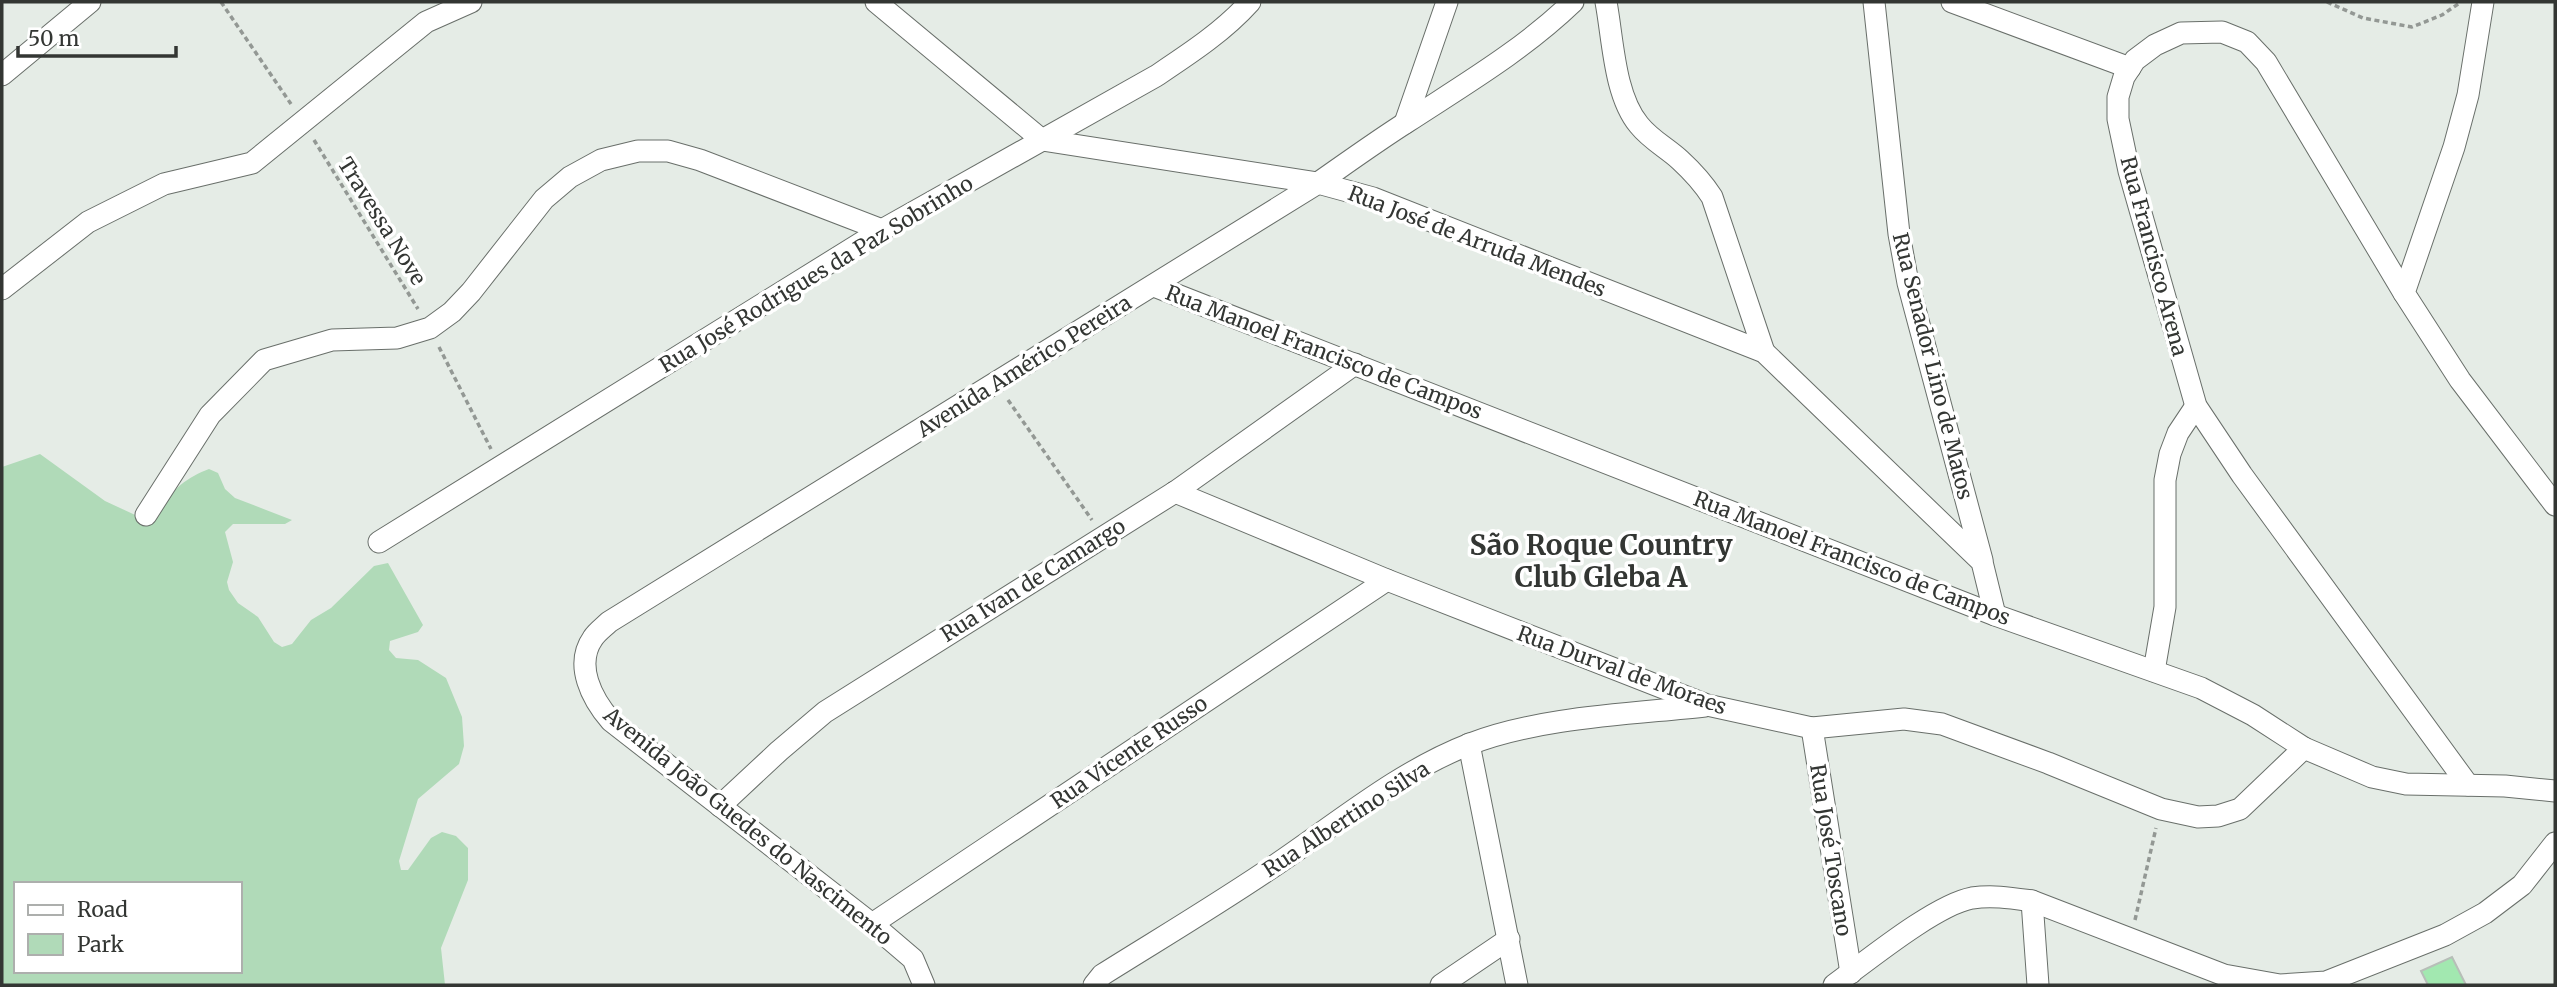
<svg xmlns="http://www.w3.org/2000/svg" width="2557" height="987" viewBox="0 0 2557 987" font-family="Merriweather,serif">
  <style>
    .green { fill: #b0dab8; fill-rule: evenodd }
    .building { fill: #a2e8b0; stroke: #b7beb8; stroke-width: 2 }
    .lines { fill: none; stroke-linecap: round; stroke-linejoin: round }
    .minor-casing { stroke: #696f6a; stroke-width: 23 }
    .path { stroke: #939894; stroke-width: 3.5; stroke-dasharray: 5 3.5; stroke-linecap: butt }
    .minor { stroke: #fff; stroke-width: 21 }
    .labels { text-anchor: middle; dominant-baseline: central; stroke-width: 7; stroke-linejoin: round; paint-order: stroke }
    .street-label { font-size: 21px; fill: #333633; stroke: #fff }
    .district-label { font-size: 28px; font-weight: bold; fill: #333633; stroke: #fff }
  </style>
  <rect width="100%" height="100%" fill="#e5ece6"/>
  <path class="green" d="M 40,454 L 105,501 L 146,520 L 159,516 C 166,493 187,477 209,469 L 218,473 L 225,489 L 235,498 L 292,520 L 285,524 L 233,524 L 225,532 L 233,562 L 227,582 L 229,590 L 238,603 L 258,617 L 274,642 L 282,647 L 292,644 L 311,620 L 331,608 L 374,566 L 388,563 L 423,625 L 418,632 L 390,641 L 389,650 L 396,658 L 418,660 L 446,678 L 462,717 L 464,746 L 459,764 L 418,799 L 399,861 L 401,870 L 408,870 L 431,838 L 442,832 L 456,836 L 468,848 L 468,880 L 441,948 L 445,985 L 2,985 L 2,467 ZM 16,884 L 240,884 L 240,971 L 16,971 Z"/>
  <path class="building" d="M 2452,957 L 2466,985 L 2428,985 L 2421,971 Z"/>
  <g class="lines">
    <g class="minor-casing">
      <g id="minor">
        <path d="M 876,2 L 1042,140 L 1318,183 L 1373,198 L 1764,352 L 1982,562 L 1995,615"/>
        <path d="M 1606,2 C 1613,39 1614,95 1639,125 C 1651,140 1667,148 1680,160 C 1692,171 1703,183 1712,197 L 1764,352"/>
        <path d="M 1874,2 L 1899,234 L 1908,283 L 1982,560"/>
        <path d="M 1952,2 L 2130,68"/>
        <path d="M 2483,2 L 2468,95 L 2454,147 L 2404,293 L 2460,380 L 2555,505"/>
        <path d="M 2,75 L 90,2"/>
        <path d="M 1405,123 L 1447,2"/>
        <path d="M 1154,286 L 1995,615 L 2201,688 L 2253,715 L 2304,748 L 2372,777 L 2406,784 L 2505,786 L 2555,791"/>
        <path d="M 2,289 L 88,222 L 164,184 L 252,163 L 426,22 L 471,2"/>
        <path d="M 2404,293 L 2266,62 L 2247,42 L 2222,32 L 2181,33 L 2155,45 L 2135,60 L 2124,77 L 2118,97 L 2118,119 L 2129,171 L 2196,406 L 2242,475 L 2468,785"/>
        <path d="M 1175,492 L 1387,580 L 1707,705 L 1812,728 L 1904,719 L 1942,724 L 2048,763 L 2161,809 L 2198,817 L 2218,816 L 2240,809 L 2304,748"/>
        <path d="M 146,515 L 210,415 L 264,360 L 332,340 L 397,338 L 430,328 L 452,312 L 471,292 L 544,199 L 570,177 L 601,160 L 638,151 L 668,151 L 700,160 L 882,230"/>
        <path d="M 379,542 L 882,230 L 1156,76 C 1189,54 1223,32 1250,2"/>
        <path d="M 2154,671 L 2165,607 L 2165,480 L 2170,454 L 2178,433 L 2196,406"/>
        <path d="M 1812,728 L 1851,973"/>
        <path d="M 1469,744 L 1517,985"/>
        <path d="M 720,806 L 779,751 L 825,712 L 1175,492 L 1355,364"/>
        <path d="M 2032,901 L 2038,985"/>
        <path d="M 872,924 L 1387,580"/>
        <path d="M 924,985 L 913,959 L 872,924 L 611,721 C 592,699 574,665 593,638 C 597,632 604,627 609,622 L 1318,183 C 1348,162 1377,141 1407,122 C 1465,84 1523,50 1573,2"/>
        <path d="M 1094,985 L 1102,975 C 1161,938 1220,903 1277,864 C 1339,822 1400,771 1470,744 C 1539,717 1632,714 1705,706"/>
        <path d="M 1441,985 L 1509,939"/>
        <path d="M 1834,985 C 1867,961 1935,905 1972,898 C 1993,895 2011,898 2032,901 L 2224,975 L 2280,985 L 2326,982 L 2445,935 L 2485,913 L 2522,885 L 2555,843"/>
      </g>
    </g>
    <g class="path">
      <path d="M 221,2 L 291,104"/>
      <path d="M 2327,2 L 2363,18 L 2412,27 L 2442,15 L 2461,2"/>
      <path d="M 314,140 L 418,309"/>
      <path d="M 439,347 L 491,449"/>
      <path d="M 1008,400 L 1092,520"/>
      <path d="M 2135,920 L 2156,828"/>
    </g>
    <use href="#minor" class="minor"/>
  </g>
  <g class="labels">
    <g class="street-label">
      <text transform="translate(382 221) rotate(58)">Travessa Nove</text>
      <text transform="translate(1477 241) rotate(21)">Rua José de Arruda Mendes</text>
      <text transform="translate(2154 256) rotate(75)">Rua Francisco Arena</text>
      <text transform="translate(816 274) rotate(-31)">Rua José Rodrigues da Paz Sobrinho</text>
      <text transform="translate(1324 352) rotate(21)">Rua Manoel Francisco de Campos</text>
      <text transform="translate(1024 366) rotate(-32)">Avenida Américo Pereira</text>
      <text transform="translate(1933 366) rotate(76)">Rua Senador Lino de Matos</text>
      <text transform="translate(1852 558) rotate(21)">Rua Manoel Francisco de Campos</text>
      <text transform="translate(1033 580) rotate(-32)">Rua Ivan de Camargo</text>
      <text transform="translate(1622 670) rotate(20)">Rua Durval de Moraes</text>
      <text transform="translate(1129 752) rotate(-34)">Rua Vicente Russo</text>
      <text transform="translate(1346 819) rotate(-33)">Rua Albertino Silva</text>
      <text transform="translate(748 826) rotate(39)">Avenida João Guedes do Nascimento</text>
      <text transform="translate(1831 850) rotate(81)">Rua José Toscano</text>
    </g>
    <g class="district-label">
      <text x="1601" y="545">São Roque Country<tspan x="1601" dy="32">Club Gleba A</tspan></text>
    </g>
  </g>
  <rect width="2557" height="987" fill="none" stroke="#333633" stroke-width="7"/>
  <rect x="14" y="882" width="228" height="91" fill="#ffffff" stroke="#adafad" stroke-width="2"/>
  <rect x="28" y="905" width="35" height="10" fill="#ffffff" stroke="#adafad" stroke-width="2"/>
  <text x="77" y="917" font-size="21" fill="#333633">Road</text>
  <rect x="28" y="934" width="35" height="21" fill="#b0dab8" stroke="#adafad" stroke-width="2"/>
  <text x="77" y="952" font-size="21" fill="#333633">Park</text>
  <path d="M18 46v10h158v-10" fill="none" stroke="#333633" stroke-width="3.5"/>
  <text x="28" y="46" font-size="21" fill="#333633" stroke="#ffffff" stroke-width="5" paint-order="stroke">50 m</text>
</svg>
